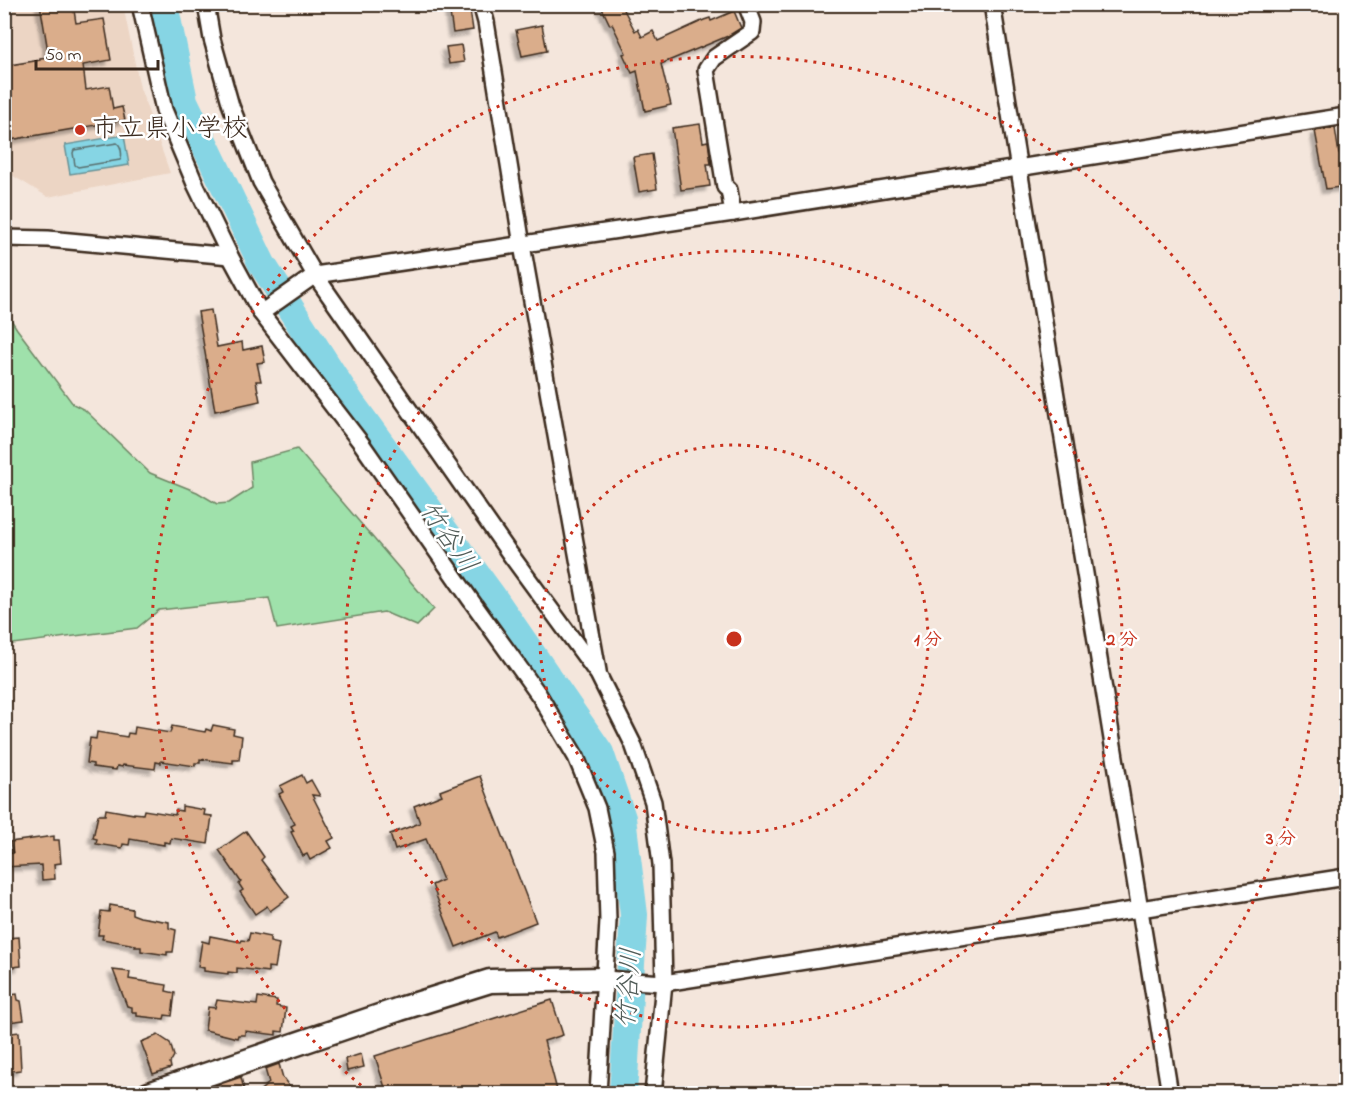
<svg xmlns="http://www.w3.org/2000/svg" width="1351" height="1098" viewBox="0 0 1351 1098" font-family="'Indie Flower','Klee One',sans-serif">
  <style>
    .built { fill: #ecd5c4 }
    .green { fill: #9fe1ab; stroke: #6d8664; stroke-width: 1.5 }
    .water { fill: #86d5e4; stroke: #689195; stroke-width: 1.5 }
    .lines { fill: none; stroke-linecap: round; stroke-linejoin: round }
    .shore { stroke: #596e6d; stroke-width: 1.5 }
    .river { stroke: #86d5e4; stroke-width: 28 }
    .building { fill: #daad8b; stroke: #3b2a1e; stroke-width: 1.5; filter: url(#shadow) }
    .street-casing { stroke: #3b2a1e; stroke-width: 20 }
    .secondary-casing { stroke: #3b2a1e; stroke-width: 27 }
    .street { stroke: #fff; stroke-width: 15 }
    .secondary { stroke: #fff; stroke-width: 22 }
    .ring { fill: none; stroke: #c8321e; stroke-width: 3; stroke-dasharray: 3 6 }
    .poi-dot { fill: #c8321e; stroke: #fff; stroke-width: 2 }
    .labels { text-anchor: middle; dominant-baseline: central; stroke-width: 5; stroke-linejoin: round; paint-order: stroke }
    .poi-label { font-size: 26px; fill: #3b2a1e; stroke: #fff; text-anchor: start }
    .water-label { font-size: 27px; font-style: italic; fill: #525d59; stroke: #fff }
    .centre { fill: #c8321e; stroke: #fff; stroke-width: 3 }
    .ring-label { font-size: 18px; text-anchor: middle; font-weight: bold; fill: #c8321e; stroke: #fff; stroke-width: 5; stroke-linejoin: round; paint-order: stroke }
  </style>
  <defs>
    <filter id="shadow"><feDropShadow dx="-4.5" dy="4.5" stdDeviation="1.5" flood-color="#0004"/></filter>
  </defs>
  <rect width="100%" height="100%" fill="#f4e6dc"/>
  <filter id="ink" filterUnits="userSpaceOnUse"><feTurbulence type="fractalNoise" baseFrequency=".0167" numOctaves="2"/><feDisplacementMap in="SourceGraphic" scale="12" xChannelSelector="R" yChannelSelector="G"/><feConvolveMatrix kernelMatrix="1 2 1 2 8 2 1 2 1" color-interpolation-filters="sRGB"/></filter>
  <g filter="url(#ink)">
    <path class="built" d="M 5,5 L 123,5 L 140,88 L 170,173 L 48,197 L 5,171 Z"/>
    <path class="green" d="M 4,309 L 17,329 L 73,404 L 85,410 L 150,473 L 197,492 L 217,504 L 229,503 L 252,488 L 250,462 L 297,449 L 434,609 L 417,626 L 384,612 L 277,629 L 269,598 L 159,610 L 137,628 L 5,645 L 4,491 L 9,481 L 4,465 Z"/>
    <path class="water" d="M 124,135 L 129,165 L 70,174 L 65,145 Z"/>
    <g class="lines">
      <path class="shore" d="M 117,143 C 121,145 123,156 120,160 L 78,167 L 75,165 L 73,153 L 74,150 Z"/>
      <path class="river" d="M 164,4 L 184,101 L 262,264 L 351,403 L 492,596 L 600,753 L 622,818 L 634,915 L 623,1094"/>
    </g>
    <g class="building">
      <path d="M 40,4 L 73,4 L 76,23 L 104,19 L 111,60 L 83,65 L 86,90 L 109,86 L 113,109 L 122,107 L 125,120 L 4,141 L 4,66 L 40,60 L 40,58 L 49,57 Z"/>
      <path d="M 469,4 L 473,30 L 453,33 L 449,6 Z"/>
      <path d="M 600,4 L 621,4 L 635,31 L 638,29 L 642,37 L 653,31 L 658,41 L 704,20 L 710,18 L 711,21 L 734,11 L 741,28 L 728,36 L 661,64 L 671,105 L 645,111 L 637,71 L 632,73 L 623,54 L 626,53 L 612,24 L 610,25 Z"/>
      <path d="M 542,25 L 547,51 L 522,56 L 516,30 Z"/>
      <path d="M 461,45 L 464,62 L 449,64 L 446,47 Z"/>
      <path d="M 700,124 L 703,142 L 708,141 L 711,164 L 707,164 L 710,186 L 681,190 L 672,128 Z"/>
      <path d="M 1335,128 L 1339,154 L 1343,155 L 1347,186 L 1326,189 L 1315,131 Z"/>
      <path d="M 652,154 L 657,189 L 639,192 L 633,157 Z"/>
      <path d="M 211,310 L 217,347 L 242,342 L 243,350 L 262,346 L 265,362 L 257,363 L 261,381 L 256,381 L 260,401 L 215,411 L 198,312 Z"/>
      <path d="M 213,725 L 234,729 L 233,734 L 242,736 L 239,760 L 233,760 L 233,763 L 200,759 L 200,763 L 195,763 L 195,766 L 161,761 L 161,763 L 156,762 L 155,769 L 123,765 L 122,767 L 117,766 L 116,770 L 93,767 L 93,764 L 87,763 L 90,738 L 96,739 L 97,732 L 127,737 L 128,733 L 134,734 L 135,727 L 170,733 L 172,726 L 205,732 L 206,729 L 211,731 Z"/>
      <path d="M 302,775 L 306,783 L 311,780 L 320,796 L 312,795 L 334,838 L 328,841 L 332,848 L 310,860 L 307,854 L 303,856 L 291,832 L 294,831 L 291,826 L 295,824 L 279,794 L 283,792 L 280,786 Z"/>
      <path d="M 480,776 L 536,922 L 497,937 L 495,932 L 456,947 L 432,885 L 443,880 L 426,839 L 395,850 L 390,834 L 420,823 L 414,806 L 442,795 L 440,791 Z"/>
      <path d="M 182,806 L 205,810 L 204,815 L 212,816 L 208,844 L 171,838 L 170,843 L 164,842 L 164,845 L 130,839 L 129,845 L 123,844 L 122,848 L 96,844 L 97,839 L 93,838 L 98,815 L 105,815 L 106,809 L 134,814 L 134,813 L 143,814 L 144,810 L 175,815 L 176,810 L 182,811 Z"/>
      <path d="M 246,831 L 264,857 L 261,860 L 289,897 L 270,911 L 267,906 L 255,914 L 240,892 L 243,890 L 239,884 L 241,882 L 219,850 Z"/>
      <path d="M 54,836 L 54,840 L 59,840 L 61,863 L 54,864 L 55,879 L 42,880 L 41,865 L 4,867 L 4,854 L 13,853 L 10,842 Z"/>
      <path d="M 110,905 L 132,909 L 132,914 L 140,917 L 169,922 L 169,928 L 176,930 L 173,952 L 167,952 L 167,955 L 141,951 L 141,947 L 135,947 L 136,945 L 102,939 L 103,935 L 98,935 L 101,911 L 109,912 Z"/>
      <path d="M 250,933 L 270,937 L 270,942 L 279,944 L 275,968 L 268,967 L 268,972 L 237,968 L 237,973 L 228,972 L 228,974 L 204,971 L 204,968 L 198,967 L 202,941 L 209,943 L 210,936 L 241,942 L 242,940 L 248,941 Z"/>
      <path d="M 19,937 L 21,966 L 4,968 L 4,938 Z"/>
      <path d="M 113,970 L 130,972 L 129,979 L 167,985 L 166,991 L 175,993 L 172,1016 L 165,1015 L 164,1019 L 137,1016 L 137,1012 L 132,1012 L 132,1007 L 127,1006 Z"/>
      <path d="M 17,994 L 18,1000 L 21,1001 L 24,1020 L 8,1022 L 4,996 Z"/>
      <path d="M 258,997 L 277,1000 L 276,1006 L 286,1008 L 283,1032 L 276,1031 L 276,1035 L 245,1031 L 245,1035 L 238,1035 L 237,1038 L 205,1030 L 208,1007 L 215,1008 L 217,1000 L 257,1005 Z"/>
      <path d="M 552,1000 L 563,1035 L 544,1041 L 558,1094 L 387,1094 L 375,1056 Z"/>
      <path d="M 19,1032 L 21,1070 L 4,1072 L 4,1034 Z"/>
      <path d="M 158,1035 L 170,1043 L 174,1056 L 170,1063 L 171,1068 L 153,1074 L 141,1042 Z"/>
      <path d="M 361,1054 L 364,1067 L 347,1071 L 345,1059 Z"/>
      <path d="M 279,1064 L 283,1078 L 295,1094 L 256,1094 L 269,1083 L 265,1069 Z"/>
      <path d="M 241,1077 L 245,1094 L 193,1094 L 193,1093 Z"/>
    </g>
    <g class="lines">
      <g class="street-casing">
        <g id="street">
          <path d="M 140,4 L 164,110 L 196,186 L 230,256 L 261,313 L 361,443 L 470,599 L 539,695 L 576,757 L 597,808 L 606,852 L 608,921 L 598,1094"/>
          <path d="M 206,4 L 212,39 L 231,106 L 261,182 L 315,275 L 510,554 L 598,674 L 633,744 L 653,802 L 661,864 L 664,983 L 653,1094"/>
          <path d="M 481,4 L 486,22 L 522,245 L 598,671"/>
          <path d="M 992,4 L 1170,1094"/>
          <path d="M 733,213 L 729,190 L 725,187 L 706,70 L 714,58 L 752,32 L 753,22 L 746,4"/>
          <path d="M 4,238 L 48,239 L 230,256"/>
          <path d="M 261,313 L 315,275 L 733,213 L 1346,116"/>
          <path d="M 604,979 L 664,983 L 1346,877"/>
        </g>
      </g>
      <g class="secondary-casing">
        <path id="secondary" d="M 149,1094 L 400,1009 L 490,981 L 604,979"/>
      </g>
      <use href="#street" class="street"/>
      <use href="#secondary" class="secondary"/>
    </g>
  </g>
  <g class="ring">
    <circle cx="734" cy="639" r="194"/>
    <circle cx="734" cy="639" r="388"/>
    <path d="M368 1091A582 582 0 1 1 1100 1091"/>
  </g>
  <circle class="poi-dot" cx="80" cy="130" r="6"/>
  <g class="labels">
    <g class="poi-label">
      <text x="92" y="130">市立県小学校</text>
    </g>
    <g class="water-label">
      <text transform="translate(447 538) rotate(55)">竹谷川</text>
      <text transform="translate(630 988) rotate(-86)">竹谷川</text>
    </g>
  </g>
  <circle cx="734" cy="639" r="9" class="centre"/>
  <g class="ring-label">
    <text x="928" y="645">1 分</text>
    <text x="1122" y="645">2 分</text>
    <text x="1281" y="844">3 分</text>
  </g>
  <rect width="1351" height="1098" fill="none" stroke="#fff" stroke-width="24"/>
  <rect x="12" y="12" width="1327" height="1074" fill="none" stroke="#3b2a1e" stroke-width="2" filter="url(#ink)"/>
  <path d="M36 60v9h122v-9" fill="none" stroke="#3b2a1e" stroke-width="3"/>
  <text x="45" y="60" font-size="18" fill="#3b2a1e" stroke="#ffffff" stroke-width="4.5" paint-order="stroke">50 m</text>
</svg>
